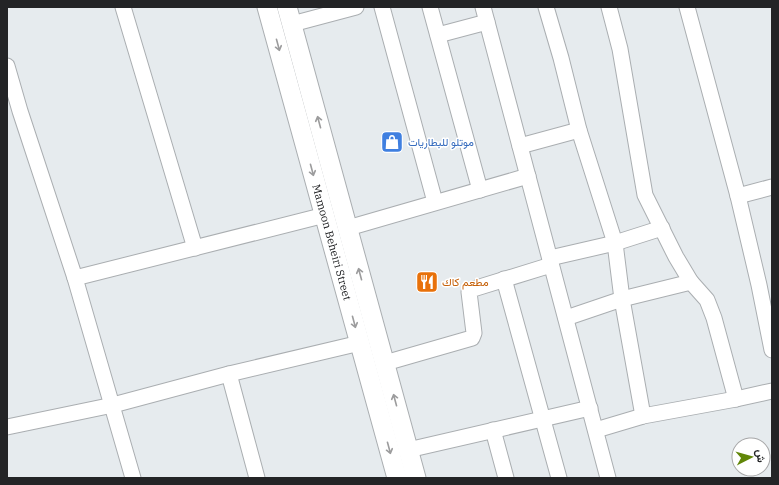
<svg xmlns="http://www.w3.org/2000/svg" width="779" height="485" viewBox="0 0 779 485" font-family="'IBM Plex Serif',Vazirmatn,serif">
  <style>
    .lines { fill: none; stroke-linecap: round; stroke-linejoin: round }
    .minor-casing { stroke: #aaaeb1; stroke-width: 17 }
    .tertiary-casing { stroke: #aaaeb1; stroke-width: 21 }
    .minor { stroke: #fff; stroke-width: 15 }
    .tertiary { stroke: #fff; stroke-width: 19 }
    .oneway { stroke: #9c9c9d }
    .labels { text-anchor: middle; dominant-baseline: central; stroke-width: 3; stroke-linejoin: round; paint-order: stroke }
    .shop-label { font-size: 11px; fill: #366cbe; stroke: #fff; text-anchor: start }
    .street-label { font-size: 11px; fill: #232426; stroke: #fff }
    .food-label { font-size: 11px; fill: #c56008; stroke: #fff; text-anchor: start }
  </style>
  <rect width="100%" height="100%" fill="#e6ebee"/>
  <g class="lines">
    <g class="minor-casing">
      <g id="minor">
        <path d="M 123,7 L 195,248"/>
        <path d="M 382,7 L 435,202"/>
        <path d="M 430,7 L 480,190"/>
        <path d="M 483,7 L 608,478"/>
        <path d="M 546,7 L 561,58 L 579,130 L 615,243 L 622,299 L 643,416"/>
        <path d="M 609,7 L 620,49 L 645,195 L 676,257 L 691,282 L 707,300 L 714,318 L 736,399"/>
        <path d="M 687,7 L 738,196 L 759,285 L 772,350"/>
        <path d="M 292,24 L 356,7"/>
        <path d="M 438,35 L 487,22"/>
        <path d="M 7,66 L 20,111 L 75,278 L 133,478"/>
        <path d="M 520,146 L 579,130"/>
        <path d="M 738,196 L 772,187"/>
        <path d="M 348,228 L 528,176"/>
        <path d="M 550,258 L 615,243 L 662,228"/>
        <path d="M 75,278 L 325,215"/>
        <path d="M 504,279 L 559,478"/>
        <path d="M 566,318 L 622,299 L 691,282"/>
        <path d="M 385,363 L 472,338 L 474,333 L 469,292 L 470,290 L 551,265"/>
        <path d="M 229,374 L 257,478"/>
        <path d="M 7,427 L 113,405 L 229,374 L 360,343"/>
        <path d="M 493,430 L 506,478"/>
        <path d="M 596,430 L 643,416 L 736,399 L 772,391"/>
        <path d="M 408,450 L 590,408"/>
      </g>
    </g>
    <g class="tertiary-casing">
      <g id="tertiary">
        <path id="s1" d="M 267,7 L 397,478"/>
        <path d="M 287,7 L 416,478"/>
      </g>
    </g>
    <use href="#minor" class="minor"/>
    <use href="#tertiary" class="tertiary"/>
  </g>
  <defs><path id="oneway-shaft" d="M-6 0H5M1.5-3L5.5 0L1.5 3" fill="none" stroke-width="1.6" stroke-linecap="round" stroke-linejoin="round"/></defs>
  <g class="oneway">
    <use href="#oneway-shaft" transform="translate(278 45) rotate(75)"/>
    <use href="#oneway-shaft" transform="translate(319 122) rotate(-105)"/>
    <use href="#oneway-shaft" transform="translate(312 170) rotate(75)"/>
    <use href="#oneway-shaft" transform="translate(360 274) rotate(-105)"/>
    <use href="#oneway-shaft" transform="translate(354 322) rotate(75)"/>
    <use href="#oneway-shaft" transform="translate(395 400) rotate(-105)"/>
    <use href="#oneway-shaft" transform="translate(389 448) rotate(75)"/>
  </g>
  <defs>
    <g id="shop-square" transform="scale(1.15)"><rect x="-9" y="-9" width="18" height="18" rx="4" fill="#3f7fe0" stroke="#fff"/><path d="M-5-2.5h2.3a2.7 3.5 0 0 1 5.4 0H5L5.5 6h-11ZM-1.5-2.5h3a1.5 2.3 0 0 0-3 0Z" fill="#fff"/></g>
    <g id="restaurant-square" transform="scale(1.15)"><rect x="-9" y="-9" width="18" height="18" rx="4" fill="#e8710a" stroke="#fff"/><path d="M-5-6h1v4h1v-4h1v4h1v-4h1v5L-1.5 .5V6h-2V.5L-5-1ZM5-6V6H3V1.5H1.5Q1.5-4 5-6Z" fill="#fff"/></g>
  </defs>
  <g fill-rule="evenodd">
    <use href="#shop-square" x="392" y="142"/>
    <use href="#restaurant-square" x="427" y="282"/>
  </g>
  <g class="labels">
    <g class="shop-label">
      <text x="408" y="142">موتلو للبطاريات</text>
    </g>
    <g class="street-label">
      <text stroke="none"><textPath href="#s1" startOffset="244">Mamoon Beheiri Street</textPath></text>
    </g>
    <g class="food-label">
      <text x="442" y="282">مطعم كاك</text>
    </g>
  </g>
  <rect width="779" height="485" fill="none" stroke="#232426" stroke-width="16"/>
  <g transform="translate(751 457) rotate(84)"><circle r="19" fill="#ffffff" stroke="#a7a7a8"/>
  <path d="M0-3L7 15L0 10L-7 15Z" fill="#618608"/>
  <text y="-6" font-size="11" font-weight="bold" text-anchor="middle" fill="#232426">ش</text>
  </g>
</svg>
